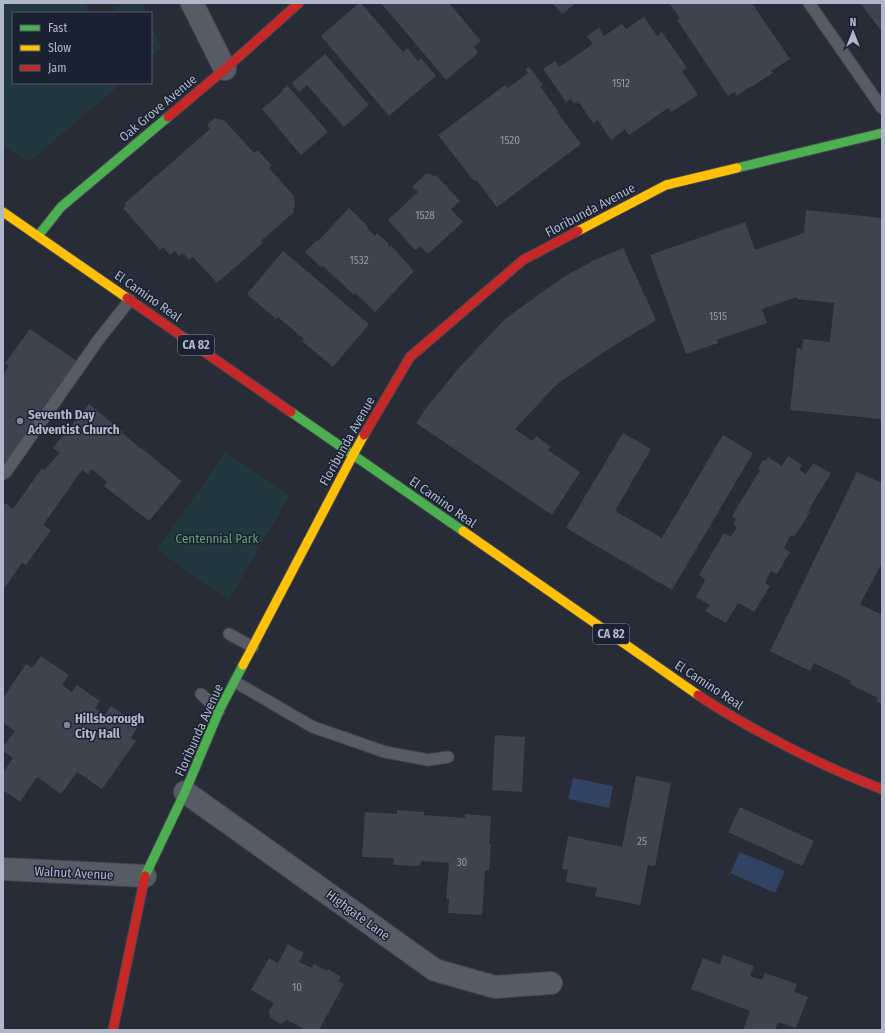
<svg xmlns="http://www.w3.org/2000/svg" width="885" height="1033" viewBox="0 0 885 1033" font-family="'Fira Sans Condensed',sans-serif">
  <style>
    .green { fill: #23373e }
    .water { fill: #314263 }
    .building { fill: #3f434d }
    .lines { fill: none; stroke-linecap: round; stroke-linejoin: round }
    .lane-casing { stroke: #444750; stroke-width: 13 }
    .street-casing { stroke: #444750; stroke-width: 24 }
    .fast-casing { stroke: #444750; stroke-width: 11 }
    .slow-casing { stroke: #444750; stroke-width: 11 }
    .jam-casing { stroke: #444750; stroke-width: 11 }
    .lane { stroke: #575b64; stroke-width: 11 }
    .street { stroke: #575b64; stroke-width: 22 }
    .fast { stroke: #4caf50; stroke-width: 9 }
    .slow { stroke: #ffc107; stroke-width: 9 }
    .jam { stroke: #c62828; stroke-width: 9 }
    .poi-dot { fill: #808696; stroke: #1a2232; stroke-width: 1.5 }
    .labels { text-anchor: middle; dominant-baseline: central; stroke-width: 3; stroke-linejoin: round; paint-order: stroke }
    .number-label { font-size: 11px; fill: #949aaa }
    .shield { fill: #1a2232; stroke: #838a9c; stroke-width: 1 }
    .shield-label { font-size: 12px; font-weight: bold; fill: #b0b7c9 }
    .street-label { font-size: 13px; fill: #b0b7c9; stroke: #1a2232 }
    .poi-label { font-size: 13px; font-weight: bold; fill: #b0b7c9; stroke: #1a2232; text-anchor: start }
    .park-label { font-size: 13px; fill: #649d76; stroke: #1a2232 }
  </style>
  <rect width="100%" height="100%" fill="#272c37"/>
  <g class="green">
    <path d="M 3,3 L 85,3 L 90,13 L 13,13 L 13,83 L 122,83 L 29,162 L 3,145 Z"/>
    <path d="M 123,3 L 142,3 L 146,13 L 109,13 Z"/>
    <path d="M 151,24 L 161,48 L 151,57 Z"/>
    <path d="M 225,453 L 290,495 L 229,600 L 157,550 Z"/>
  </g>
  <g class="water">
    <path d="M 573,778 L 613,786 L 609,808 L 568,799 Z"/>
    <path d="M 740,852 L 785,871 L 775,893 L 730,873 Z"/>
  </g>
  <g class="building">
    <path d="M 359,3 L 361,3 L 403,52 L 407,48 L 418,61 L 421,58 L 436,76 L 389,116 L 321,36 Z"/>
    <path d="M 381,3 L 449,3 L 481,41 L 474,47 L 478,53 L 446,80 Z"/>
    <path d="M 552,3 L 576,3 L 562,14 Z"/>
    <path d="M 669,3 L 752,3 L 790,59 L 771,71 L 773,73 L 751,87 L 751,86 L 737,96 L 735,92 L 728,96 L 677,20 L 680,18 Z"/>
    <path d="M 862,3 L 882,3 L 882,32 L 861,4 Z"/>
    <path d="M 644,17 L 657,36 L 662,32 L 687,68 L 682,71 L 698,95 L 671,112 L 668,108 L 629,135 L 625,129 L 611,140 L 598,120 L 593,123 L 578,101 L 574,104 L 571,99 L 566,102 L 543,69 L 555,61 L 559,67 L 593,44 L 587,36 L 599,28 L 604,36 L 622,24 L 626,29 Z"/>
    <path d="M 325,54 L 369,105 L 344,127 L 307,85 L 299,92 L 292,83 Z"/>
    <path d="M 529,67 L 543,85 L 540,86 L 558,111 L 557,112 L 581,144 L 497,207 L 476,180 L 474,181 L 438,135 L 505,85 L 508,88 L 528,73 L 525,70 Z"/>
    <path d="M 287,85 L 328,132 L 301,155 L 262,109 L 283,91 L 282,90 Z"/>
    <path d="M 214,118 L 224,120 L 254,153 L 258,150 L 272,166 L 269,168 L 294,196 L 295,204 L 293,213 L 261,241 L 263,243 L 217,283 L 193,257 L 189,260 L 183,253 L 179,256 L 175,251 L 170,255 L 163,247 L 160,250 L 123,208 L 126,205 L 124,204 L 210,129 L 207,125 Z"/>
    <path d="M 427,173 L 434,176 L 436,175 L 460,201 L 451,209 L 463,222 L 428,254 L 420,246 L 415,250 L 388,220 L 418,192 L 412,187 Z"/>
    <path d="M 349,208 L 368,227 L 367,228 L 375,236 L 377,233 L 389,244 L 388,246 L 390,247 L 391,246 L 399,254 L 398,254 L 410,266 L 410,267 L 414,271 L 375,312 L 355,293 L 354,295 L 323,266 L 321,267 L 305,252 L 317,240 L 318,241 Z"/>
    <path d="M 806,210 L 882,218 L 882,411 L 881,419 L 790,410 L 797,348 L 802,349 L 803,339 L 830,342 L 834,303 L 797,299 L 797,297 L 762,309 L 767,323 L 716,340 L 718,343 L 686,354 L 650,255 L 745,222 L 755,250 L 804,233 Z"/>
    <path d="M 623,248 L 656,320 L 607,350 L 556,385 L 515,429 L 532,441 L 536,436 L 551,447 L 548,450 L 580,472 L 552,515 L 416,423 L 424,411 L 457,370 L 505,319 L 562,278 L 594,260 Z"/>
    <path d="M 283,251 L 369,324 L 333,367 L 302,341 L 304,339 L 278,317 L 276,319 L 247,294 Z"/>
    <path d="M 30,329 L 78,362 L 4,467 L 3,466 L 3,375 L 9,366 L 5,363 Z"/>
    <path d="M 89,404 L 123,432 L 122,433 L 182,481 L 149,521 L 104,486 L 107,482 L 92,469 L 88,474 L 82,470 L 43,525 L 51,530 L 26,565 L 22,563 L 3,590 L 3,506 L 5,503 L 13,509 L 42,468 L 44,470 L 60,453 L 53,448 Z"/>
    <path d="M 623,433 L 651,449 L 615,511 L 662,538 L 723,435 L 753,453 L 672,590 L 566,528 Z"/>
    <path d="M 788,456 L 802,465 L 799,470 L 806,474 L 813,463 L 831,473 L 808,511 L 810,512 L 794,537 L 791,535 L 784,548 L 790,552 L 777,574 L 771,571 L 765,583 L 770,586 L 754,612 L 738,603 L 726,623 L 705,611 L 710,605 L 696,597 L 705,580 L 699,575 L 724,533 L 731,537 L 737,527 L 733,524 L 736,519 L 732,516 L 760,470 L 758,469 L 763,460 L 766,461 L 768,457 L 782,466 Z"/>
    <path d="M 857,472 L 882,483 L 882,563 L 860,604 L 882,615 L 882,704 L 876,701 L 878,698 L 850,684 L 851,681 L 814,663 L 810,671 L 770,651 Z"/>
    <path d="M 41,656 L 69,675 L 62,685 L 72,692 L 77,685 L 100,701 L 95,708 L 105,715 L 111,706 L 139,725 L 131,738 L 136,741 L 102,789 L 77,772 L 61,794 L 37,777 L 20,802 L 3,790 L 3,773 L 13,758 L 3,751 L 3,747 L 15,731 L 3,723 L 3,698 L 26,664 L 32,668 Z"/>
    <path d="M 495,735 L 525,737 L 522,792 L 492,790 Z"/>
    <path d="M 636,776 L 671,783 L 655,866 L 648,865 L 640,905 L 595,896 L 597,888 L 566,882 L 568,870 L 562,869 L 568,836 L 622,847 Z"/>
    <path d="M 740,807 L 814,841 L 802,866 L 728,832 Z"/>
    <path d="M 397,810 L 424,812 L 424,815 L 465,818 L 465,814 L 491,816 L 489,844 L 491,844 L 489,870 L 485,870 L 482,915 L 448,913 L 449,899 L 446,899 L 449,863 L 421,861 L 420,866 L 393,865 L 394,858 L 362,857 L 365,812 L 397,814 Z"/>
    <path d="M 288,944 L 304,953 L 299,962 L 312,968 L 314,964 L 327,971 L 328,969 L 341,977 L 338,981 L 344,984 L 319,1030 L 306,1030 L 287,1020 L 281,1024 L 270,1018 L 269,1011 L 274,1003 L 251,990 L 269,958 L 278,963 Z"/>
    <path d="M 723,955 L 754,966 L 750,976 L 762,980 L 765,973 L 797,984 L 794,992 L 808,997 L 796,1028 L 778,1022 L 775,1030 L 743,1030 L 750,1011 L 691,989 L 703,958 L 720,964 Z"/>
  </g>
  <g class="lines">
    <g class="lane-casing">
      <g id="lane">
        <path d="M 809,3 L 882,108"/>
        <path d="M 3,474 L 6,472 L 99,339 L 130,300"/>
        <path d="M 229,634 L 253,647"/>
        <path d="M 235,682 L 313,727 L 385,752 L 428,760 L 448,757"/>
        <path d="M 201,694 L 219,711"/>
      </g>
    </g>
    <g class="street-casing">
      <g id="street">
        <path d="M 192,3 L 225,69"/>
        <path d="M 185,792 L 435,970 L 495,987 L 551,983"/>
        <path d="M 3,869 L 145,876"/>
      </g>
    </g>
    <g class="fast-casing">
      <g id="fast">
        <path d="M 737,168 L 882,133"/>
        <path d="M 38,236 L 61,207 L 168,117"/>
        <path d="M 291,412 L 463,531"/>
        <path d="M 145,876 L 185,792 L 219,711 L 243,665"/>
      </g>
    </g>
    <g class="slow-casing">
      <g id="slow">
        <path d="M 3,212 L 127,298"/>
        <path d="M 578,231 L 666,185 L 737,168"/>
        <path d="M 463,531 L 698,695"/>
        <path d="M 243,665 L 353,455 L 364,435"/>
      </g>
    </g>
    <g class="jam-casing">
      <g id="jam">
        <path d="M 168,117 L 225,69 L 299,3"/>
        <path d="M 127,298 L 291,412"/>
        <path d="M 364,435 L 410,357 L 523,260 L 578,231"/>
        <path d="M 698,695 C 717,708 738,720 758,731 C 798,753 839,773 882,789"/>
        <path d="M 113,1030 L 145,876"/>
      </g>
    </g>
    <use href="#lane" class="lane"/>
    <use href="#street" class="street"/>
    <use href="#fast" class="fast"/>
    <use href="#slow" class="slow"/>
    <use href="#jam" class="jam"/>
  </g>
  <g class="poi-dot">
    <circle cx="20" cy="421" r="4"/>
    <circle cx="67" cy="725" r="4"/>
  </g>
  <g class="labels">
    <g class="number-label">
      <text x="621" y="83">1512</text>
      <text x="510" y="140">1520</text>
      <text x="425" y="215">1528</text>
      <text x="359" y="260">1532</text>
      <text x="718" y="316">1515</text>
      <text x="642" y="841">25</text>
      <text x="462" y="862">30</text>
      <text x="297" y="987">10</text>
    </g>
    <g class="shield">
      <rect x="178" y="335" width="36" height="20" rx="3"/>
      <rect x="593" y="624" width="36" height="20" rx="3"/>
    </g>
    <g class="shield-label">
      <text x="196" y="345">CA 82</text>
      <text x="611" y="634">CA 82</text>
    </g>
    <g class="street-label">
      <text transform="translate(158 108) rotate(-40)">Oak Grove Avenue</text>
      <text transform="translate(590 210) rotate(-28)">Floribunda Avenue</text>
      <text transform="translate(148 296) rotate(35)">El Camino Real</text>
      <text transform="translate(347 441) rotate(-61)">Floribunda Avenue</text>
      <text transform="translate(443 502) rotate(35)">El Camino Real</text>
      <text transform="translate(709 685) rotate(33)">El Camino Real</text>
      <text transform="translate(199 730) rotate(-66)">Floribunda Avenue</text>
      <text transform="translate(74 873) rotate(3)">Walnut Avenue</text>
      <text transform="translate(358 915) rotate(36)">Highgate Lane</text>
    </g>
    <g class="poi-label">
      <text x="28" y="414">Seventh Day<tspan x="28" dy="15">Adventist Church</tspan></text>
      <text x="75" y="718">Hillsborough<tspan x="75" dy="15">City Hall</tspan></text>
    </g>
    <g class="park-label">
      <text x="217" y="538">Centennial Park</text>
    </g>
  </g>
  <rect width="885" height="1033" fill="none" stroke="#b0b7c9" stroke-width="8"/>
  <rect x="12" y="12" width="140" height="72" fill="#1a2232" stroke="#565e6e"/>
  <rect x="20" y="25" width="20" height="6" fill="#4caf50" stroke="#565e6e"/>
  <text x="48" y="32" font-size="12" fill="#b0b7c9">Fast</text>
  <rect x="20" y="45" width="20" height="6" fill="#ffc107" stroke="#565e6e"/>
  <text x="48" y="52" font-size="12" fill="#b0b7c9">Slow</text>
  <rect x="20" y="65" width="20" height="6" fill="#c62828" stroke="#565e6e"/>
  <text x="48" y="72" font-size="12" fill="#b0b7c9">Jam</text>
  <g transform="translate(853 32)" stroke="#1a2232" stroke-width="3" paint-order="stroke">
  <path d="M0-3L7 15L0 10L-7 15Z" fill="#b0b7c9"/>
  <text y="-6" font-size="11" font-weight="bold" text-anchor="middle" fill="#b0b7c9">N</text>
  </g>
</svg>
